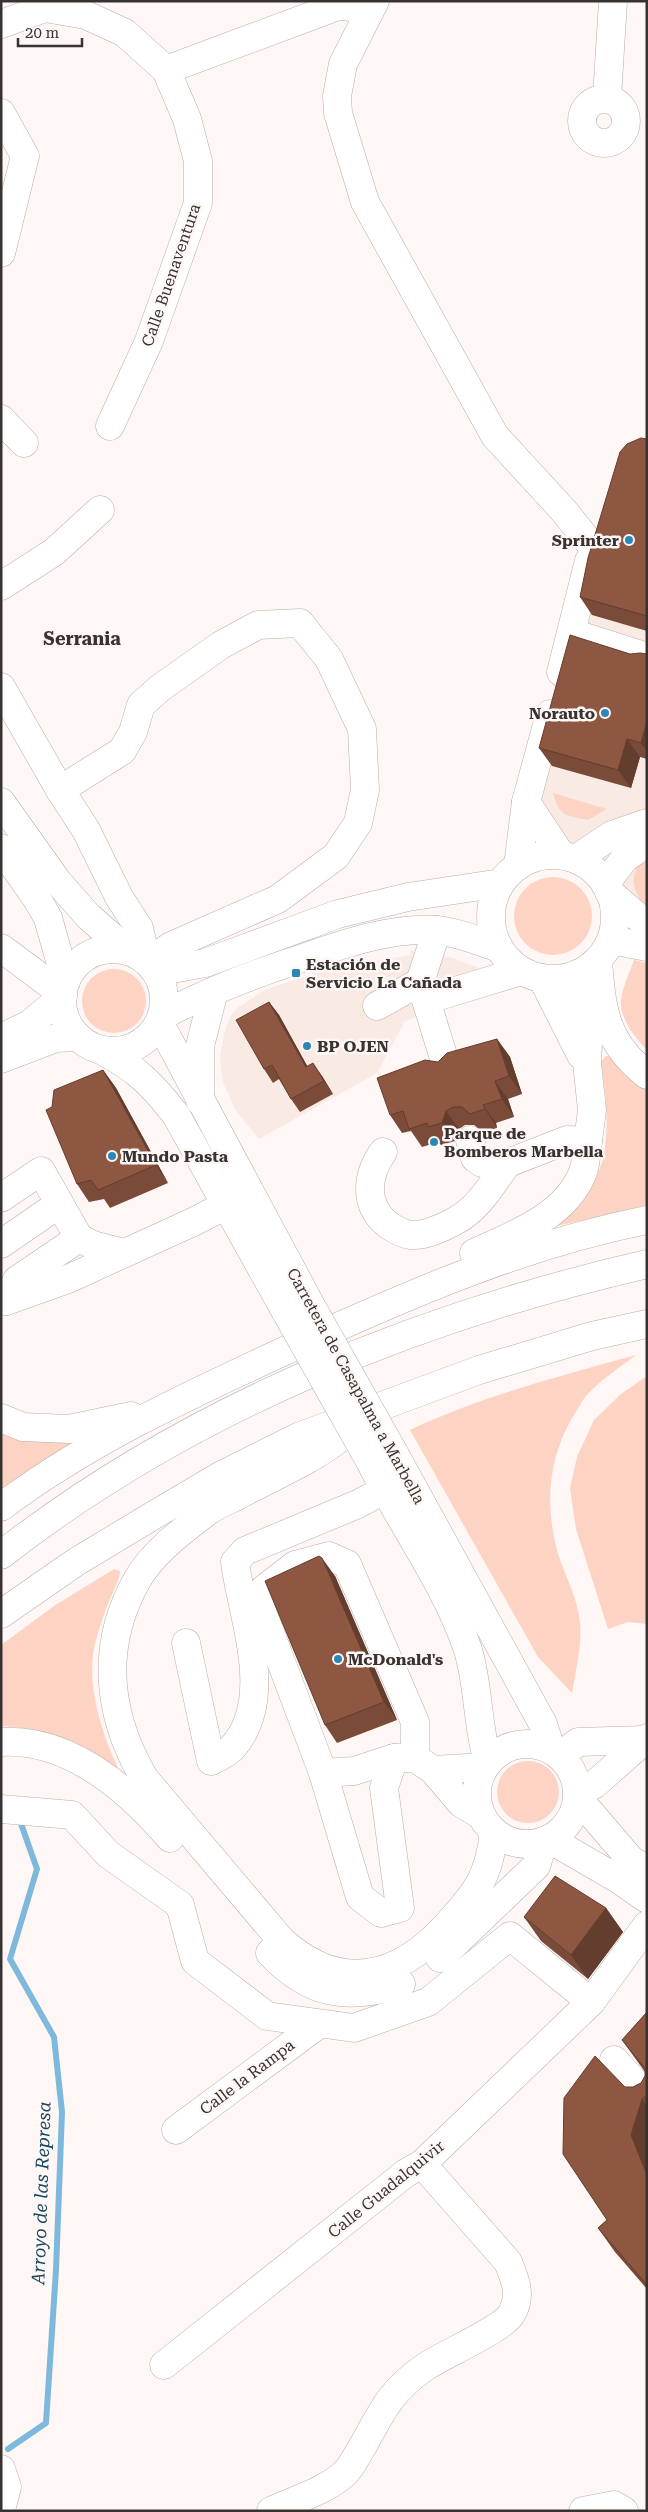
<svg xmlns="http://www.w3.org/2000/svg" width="648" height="2512" viewBox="0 0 648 2512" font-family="'Roboto Serif',serif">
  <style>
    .built { fill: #faeae4 }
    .grass { fill: #fdd3c3 }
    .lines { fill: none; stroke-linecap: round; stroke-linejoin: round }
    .stream { stroke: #7eb9dd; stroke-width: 6 }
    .minor-casing { stroke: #b9aea9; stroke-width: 29 }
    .major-casing { stroke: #b9aea9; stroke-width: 29 }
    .highway-casing { stroke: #b9aea9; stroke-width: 29 }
    .minor { stroke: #fff; stroke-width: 28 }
    .major { stroke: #fff; stroke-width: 28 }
    .highway { stroke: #fff; stroke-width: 28 }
    .major-bridge-casing { stroke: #b9aea9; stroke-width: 29; stroke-linecap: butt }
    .major-bridge { stroke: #fff; stroke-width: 28 }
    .wall { fill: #7a4b38 }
    .shaded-wall { fill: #633d2e }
    .building { fill: #8e5741; stroke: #633d2e }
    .poi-dot { fill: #2d87b5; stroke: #fef7f5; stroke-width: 2 }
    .labels { text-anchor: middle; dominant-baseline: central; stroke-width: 5; stroke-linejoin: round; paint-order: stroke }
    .street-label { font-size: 16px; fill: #373331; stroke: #fef7f5 }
    .poi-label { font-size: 16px; font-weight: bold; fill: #373331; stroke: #fef7f5; text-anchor: start }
    .neighbourhood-label { font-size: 18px; font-weight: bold; fill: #373331; stroke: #fef7f5 }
    .water-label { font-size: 18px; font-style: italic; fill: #174760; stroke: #fef7f5 }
  </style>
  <rect width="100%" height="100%" fill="#fef7f5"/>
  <g class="built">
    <path d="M 647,442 L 647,947 L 611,940 L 615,919 L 614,905 L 601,878 L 590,867 L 576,859 L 546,855 L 531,859 L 526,802 Z"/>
    <path d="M 410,950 L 453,958 L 479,968 L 508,988 L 405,1021 L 377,1073 L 259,1139 L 236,1111 L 223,1082 L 220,1057 L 224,1034 L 230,1017 L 237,1008 L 265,990 L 291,981 L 336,967 L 411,955 Z"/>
  </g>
  <g class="grass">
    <path d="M 553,793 L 607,809 L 588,820 C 565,815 560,817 553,793 Z"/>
    <path d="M 647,854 L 647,909 C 631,891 628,871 647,854 Z"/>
    <circle cx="553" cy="916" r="39"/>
    <path d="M 634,960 L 647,963 L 647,1050 C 635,1038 620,1019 621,1001 C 622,988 630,972 634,960 Z"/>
    <circle cx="114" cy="1001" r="32"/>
    <path d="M 606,1056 L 613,1056 L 647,1087 L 647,1205 L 557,1226 C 572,1210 598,1180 603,1159 C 610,1126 606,1094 601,1062 Z"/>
    <path d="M 636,1355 C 619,1368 600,1380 586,1396 C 581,1402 577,1411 572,1418 C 548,1460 545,1504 557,1550 C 564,1575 577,1595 580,1622 C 582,1645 576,1670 572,1693 L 538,1657 L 410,1430 C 482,1396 560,1376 636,1355 Z"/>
    <path d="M 647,1376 L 647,1624 L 628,1622 L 608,1629 L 576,1529 L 570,1488 L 577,1457 L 594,1420 L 621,1394 Z"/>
    <path d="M 1,1430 L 73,1444 L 1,1489 Z"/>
    <path d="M 114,1569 L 120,1571 C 119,1582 114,1589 110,1599 C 104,1612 100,1626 96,1640 C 84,1679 102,1735 119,1770 C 78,1744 51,1729 1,1726 L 1,1645 L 54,1606 Z"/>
    <circle cx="528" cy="1792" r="31"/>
  </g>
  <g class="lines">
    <path class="stream" d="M 8,2449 L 46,2423 L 56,2270 L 62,2112 L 54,2037 L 10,1959 L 37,1869 L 19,1818"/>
    <g class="minor-casing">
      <g id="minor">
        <path d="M 375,1 L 343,64 L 337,96 L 338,113 L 365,202 L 495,436 L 564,511 L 592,546"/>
        <path d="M 1,24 L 45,8 L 86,15 L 125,33 L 166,70 L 187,119 L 198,161 L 198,203 L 149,341 L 110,426"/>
        <path d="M 166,70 L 338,6 L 353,7 L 368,15"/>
        <path d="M 607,98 L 613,1"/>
        <circle cx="604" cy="121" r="22"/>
        <path d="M 1,113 L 25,156 L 1,253"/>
        <path d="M 1,419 L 24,443"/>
        <path d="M 1,586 L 54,552 L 100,510"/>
        <path d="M 572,633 L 647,657"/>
        <path d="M 561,672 L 589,561"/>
        <path d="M 1,687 L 60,790 L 86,830 L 119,897 L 139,928 L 143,946 L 139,956"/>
        <path d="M 60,790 L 122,751 L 133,732 L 141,705 L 160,688 L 221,645 L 258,625 L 300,623 L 329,659 L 362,729 L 365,790 L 358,823 L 336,856 L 278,899 L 171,946 L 148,963"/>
        <path d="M 526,802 L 561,855"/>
        <circle cx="553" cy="917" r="62"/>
        <path d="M 576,859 L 612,835 L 647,823"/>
        <path d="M 518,866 L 526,802 L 550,714"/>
        <path d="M 605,884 L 625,858 L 647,843"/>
        <path d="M 609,892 L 647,925"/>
        <path d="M 437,930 L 420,982 L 426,1000 L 521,971"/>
        <path d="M 611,940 L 647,947"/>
        <path d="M 1,948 L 63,994"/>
        <path d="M 156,972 L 205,963 L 338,914 L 408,897 L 501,883"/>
        <path d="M 542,978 L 581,1055"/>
        <path d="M 426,1000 L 446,1065"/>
        <path d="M 377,1006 L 420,982"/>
        <path d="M 162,1016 C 208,991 256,973 306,957 C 346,943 393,927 436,930 C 457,932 479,941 499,948"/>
        <path d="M 200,1101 L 200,1046 L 214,991"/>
        <path d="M 470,1140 L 475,1158 L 482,1163 L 498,1167 L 567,1140 L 588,1141 L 592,1110 L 587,1063 L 588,1044 L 577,993 L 577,974"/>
        <path d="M 383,1152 C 367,1175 363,1204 387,1224 C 394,1229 402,1234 411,1235 C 424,1236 443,1228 455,1221 C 477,1210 492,1185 506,1165"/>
        <path d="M 1,1198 L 41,1171 L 79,1238 L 93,1245 L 124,1253"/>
        <path d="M 1,1244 L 59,1204"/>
        <path d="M 1,1299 L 6,1301 L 68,1279 L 193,1222 L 226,1205"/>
        <path d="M 6,1301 L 17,1280 L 79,1238"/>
        <path d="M 186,1643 L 211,1761 C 217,1758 226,1754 231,1749 C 277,1701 242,1618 235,1562 L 245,1551 L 358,1504 L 384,1490"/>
        <path d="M 560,1756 L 578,1742 L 644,1740"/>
        <path d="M 394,1758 L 384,1788 L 400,1908 L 381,1913 L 360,1897 L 323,1773 L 260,1606 L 264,1589 L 295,1565 L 329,1556 L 347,1564 L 415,1722 L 415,1758"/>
        <path d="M 433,1770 L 484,1767"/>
        <path d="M 323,1773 L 354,1771 L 394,1758 L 415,1758 L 433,1770 L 461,1803 L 482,1816"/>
        <path d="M 578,1794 L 595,1784 L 647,1738"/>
        <path d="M 1,1809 L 72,1815 L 108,1854 L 180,1905 L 195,1961 L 267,2016 L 354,2028 L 428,2002 L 510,1936 L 591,2002"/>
        <path d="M 614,2060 L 647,2096"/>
        <path d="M 176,2130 L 319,2024"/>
        <path d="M 164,2365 L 406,2173 L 422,2164 L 591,2002 L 647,1925"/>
        <path d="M 1,2469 L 7,2487 L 1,2510"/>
        <path d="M 271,2511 C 294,2500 326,2491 345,2473 C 353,2465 358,2453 364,2444 C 383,2409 391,2391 425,2367 C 442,2355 504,2329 512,2313 C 522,2295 515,2279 508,2262 L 422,2164"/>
        <path d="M 583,2511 L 614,2505 L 624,2511"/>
      </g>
    </g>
    <g class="major-casing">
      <g id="major">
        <path d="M 1,802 L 58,882 L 89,917 L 128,951"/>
        <path d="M 1,848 L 37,899 L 48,918 L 66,982"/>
        <circle cx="113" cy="1000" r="51"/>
        <path d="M 159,1022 L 309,1302"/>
        <path d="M 101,1050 C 137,1069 151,1083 176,1115 L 287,1314"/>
        <path d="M 394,1453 L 543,1724 L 551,1749"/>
        <path d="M 372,1465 C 402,1526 447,1586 468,1650 C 479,1687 477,1726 488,1762"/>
        <circle cx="527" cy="1794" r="50"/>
        <path d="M 577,1797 L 631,1860 L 647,1870"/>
        <path d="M 549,1839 L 618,1879 L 647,1899"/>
      </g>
    </g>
    <g class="highway-casing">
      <g id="highway">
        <path d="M 598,961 C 602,1011 605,1042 647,1075"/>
        <path d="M 1,1038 L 30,1024 L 63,996"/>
        <path d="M 1,1059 L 56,1038 L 78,1037"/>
        <path d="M 474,1253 C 514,1235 566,1216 583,1172 C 586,1163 587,1151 588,1141"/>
        <path d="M 370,1416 C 350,1430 330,1447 308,1459 C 285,1472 261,1483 237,1496 C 227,1501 216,1505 207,1512 C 183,1530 152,1553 137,1580 C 100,1646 107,1714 144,1778 L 281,1940 C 339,1993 397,1980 447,1925 C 477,1892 489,1877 494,1832"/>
        <path d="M 1,1418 L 23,1427 L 69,1429 L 131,1416"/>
        <path d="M 1,1507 C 86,1443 183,1398 278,1354 C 398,1299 517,1246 647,1220"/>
        <path d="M 1,1555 C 188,1409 417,1317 647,1264"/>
        <path d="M 1,1614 L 76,1562 L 149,1518 L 220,1476 L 298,1437 L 479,1370 L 592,1336 L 647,1324"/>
        <path d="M 1,1742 C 70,1738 128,1789 170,1838"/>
        <path d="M 270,1953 C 309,1995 348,2001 401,1984"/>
        <path d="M 440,1958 L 536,1866 L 544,1841"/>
      </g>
    </g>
    <use href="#minor" class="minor"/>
    <use href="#major" class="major"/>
    <use href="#highway" class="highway"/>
    <g class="major-bridge-casing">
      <g id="major-bridge">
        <path d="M 309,1302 L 394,1453"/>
        <path d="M 287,1314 L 372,1465"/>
      </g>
    </g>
    <use href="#major-bridge" class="major-bridge"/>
  </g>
  <g class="wall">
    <path d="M 647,439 L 647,631 L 592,615 L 580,597 Z"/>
    <path d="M 630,654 L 647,654 L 647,759 L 640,757 L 631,788 L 552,766 L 539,748 Z"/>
    <path d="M 269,1002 L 279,1015 L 307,1066 L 322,1076 L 333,1094 L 300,1112 L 291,1099 L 279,1079 L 273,1083 L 264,1069 Z"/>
    <path d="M 497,1039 L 510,1057 L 522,1094 L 508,1099 L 514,1117 L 496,1123 L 497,1128 L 483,1132 L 474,1125 L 465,1125 L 459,1129 L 455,1141 L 441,1145 L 438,1142 L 422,1147 L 411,1131 L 402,1133 L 390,1115 L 438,1062 Z"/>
    <path d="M 103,1070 L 116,1088 L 168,1183 L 110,1208 L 104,1199 L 89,1202 L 77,1184 L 52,1107 Z"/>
    <path d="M 335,1576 L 397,1720 L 337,1743 L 325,1725 Z"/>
    <path d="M 606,1908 L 623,1932 L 588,1979 L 541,1941 L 524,1917 Z"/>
    <path d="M 647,2012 L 647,2289 L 615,2252 L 598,2228 L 607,2220 L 625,2087 L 633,2087 L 641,2083 L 645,2076 L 645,2072 L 622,2040 Z"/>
  </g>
  <g class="shaded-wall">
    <path d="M 647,721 L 647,751 L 641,743 Z"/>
    <path d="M 627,739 L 640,757 L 631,788 L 618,770 Z"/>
    <path d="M 269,1002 L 279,1015 L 315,1080 L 306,1067 Z"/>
    <path d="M 497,1039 L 510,1057 L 522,1094 L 509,1076 Z"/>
    <path d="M 313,1063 L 322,1076 L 333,1094 L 324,1081 Z"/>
    <path d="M 103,1070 L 116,1088 L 168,1183 L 156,1165 Z"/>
    <path d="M 495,1081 L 508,1099 L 514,1117 L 502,1099 Z"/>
    <path d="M 483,1105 L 496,1123 L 497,1128 L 485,1109 Z"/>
    <path d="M 446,1111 L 459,1129 L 455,1141 L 442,1123 Z"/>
    <path d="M 322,1558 L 335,1576 L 397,1720 L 384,1702 Z"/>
    <path d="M 606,1908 L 623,1932 L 588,1979 L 571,1955 Z"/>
    <path d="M 642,2099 L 647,2106 L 647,2175 L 631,2135 Z"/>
  </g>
  <g class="building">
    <path d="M 641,438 L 647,439 L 647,616 L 580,597 L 588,558 L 620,452 L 627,444 Z"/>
    <path d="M 570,635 L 630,654 L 640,653 L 647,654 L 647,721 L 641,743 L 627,739 L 618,770 L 539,748 Z"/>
    <path d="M 269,1002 L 306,1067 L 313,1063 L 324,1081 L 291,1099 L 272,1065 L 264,1069 L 236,1020 Z"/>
    <path d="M 497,1039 L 509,1076 L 495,1081 L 502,1099 L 483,1105 L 485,1109 L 470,1114 L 462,1107 L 453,1107 L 446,1111 L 442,1123 L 428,1127 L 427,1123 L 409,1129 L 403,1111 L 390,1115 L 377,1078 L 425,1060 L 438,1062 L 447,1053 Z"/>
    <path d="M 103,1070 L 156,1165 L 98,1190 L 91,1180 L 77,1184 L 46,1110 L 52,1107 L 54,1090 Z"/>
    <path d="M 319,1556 L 322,1558 L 384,1702 L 325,1725 L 265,1581 Z"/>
    <path d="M 555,1876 L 606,1908 L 571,1955 L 524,1917 Z"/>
    <path d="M 647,2012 L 647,2094 L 642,2099 L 631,2135 L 647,2175 L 647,2285 L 598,2228 L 607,2220 L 563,2154 L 564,2098 L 595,2056 L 625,2087 L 633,2087 L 641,2083 L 645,2076 L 645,2068 L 622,2040 Z"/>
  </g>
  <g class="poi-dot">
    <circle cx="629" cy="540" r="5"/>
    <circle cx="605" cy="713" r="5"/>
    <rect x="291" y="968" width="10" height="10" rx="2.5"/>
    <circle cx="307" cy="1046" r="5"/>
    <circle cx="434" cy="1142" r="5"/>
    <circle cx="112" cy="1156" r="5"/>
    <circle cx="338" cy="1659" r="5"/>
  </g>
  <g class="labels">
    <g class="street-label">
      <text transform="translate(171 275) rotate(-71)">Calle Buenaventura</text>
      <text transform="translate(356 1386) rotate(61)">Carretera de Casapalma a Marbella</text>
      <text transform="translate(247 2077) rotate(-37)">Calle la Rampa</text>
      <text transform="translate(386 2189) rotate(-39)">Calle Guadalquivir</text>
    </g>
    <g class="poi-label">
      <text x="619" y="540" text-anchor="end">Sprinter</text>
      <text x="595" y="713" text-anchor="end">Norauto</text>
      <text x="306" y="964">Estación de<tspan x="306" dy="18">Servicio La Cañada</tspan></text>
      <text x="317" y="1046">BP OJEN</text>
      <text x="444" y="1133">Parque de<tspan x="444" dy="18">Bomberos Marbella</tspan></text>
      <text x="122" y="1156">Mundo Pasta</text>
      <text x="348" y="1659">McDonald's</text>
    </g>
    <g class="neighbourhood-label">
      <text x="82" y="638">Serrania</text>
    </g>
    <g class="water-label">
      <text transform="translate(41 2193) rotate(-88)">Arroyo de las Represa</text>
    </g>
  </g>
  <rect width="648" height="2512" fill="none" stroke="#373331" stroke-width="5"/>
  <path d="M18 38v8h64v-8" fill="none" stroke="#373331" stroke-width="2.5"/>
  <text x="25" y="38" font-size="15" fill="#373331" stroke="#fef7f5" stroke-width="4" paint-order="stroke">20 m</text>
</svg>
